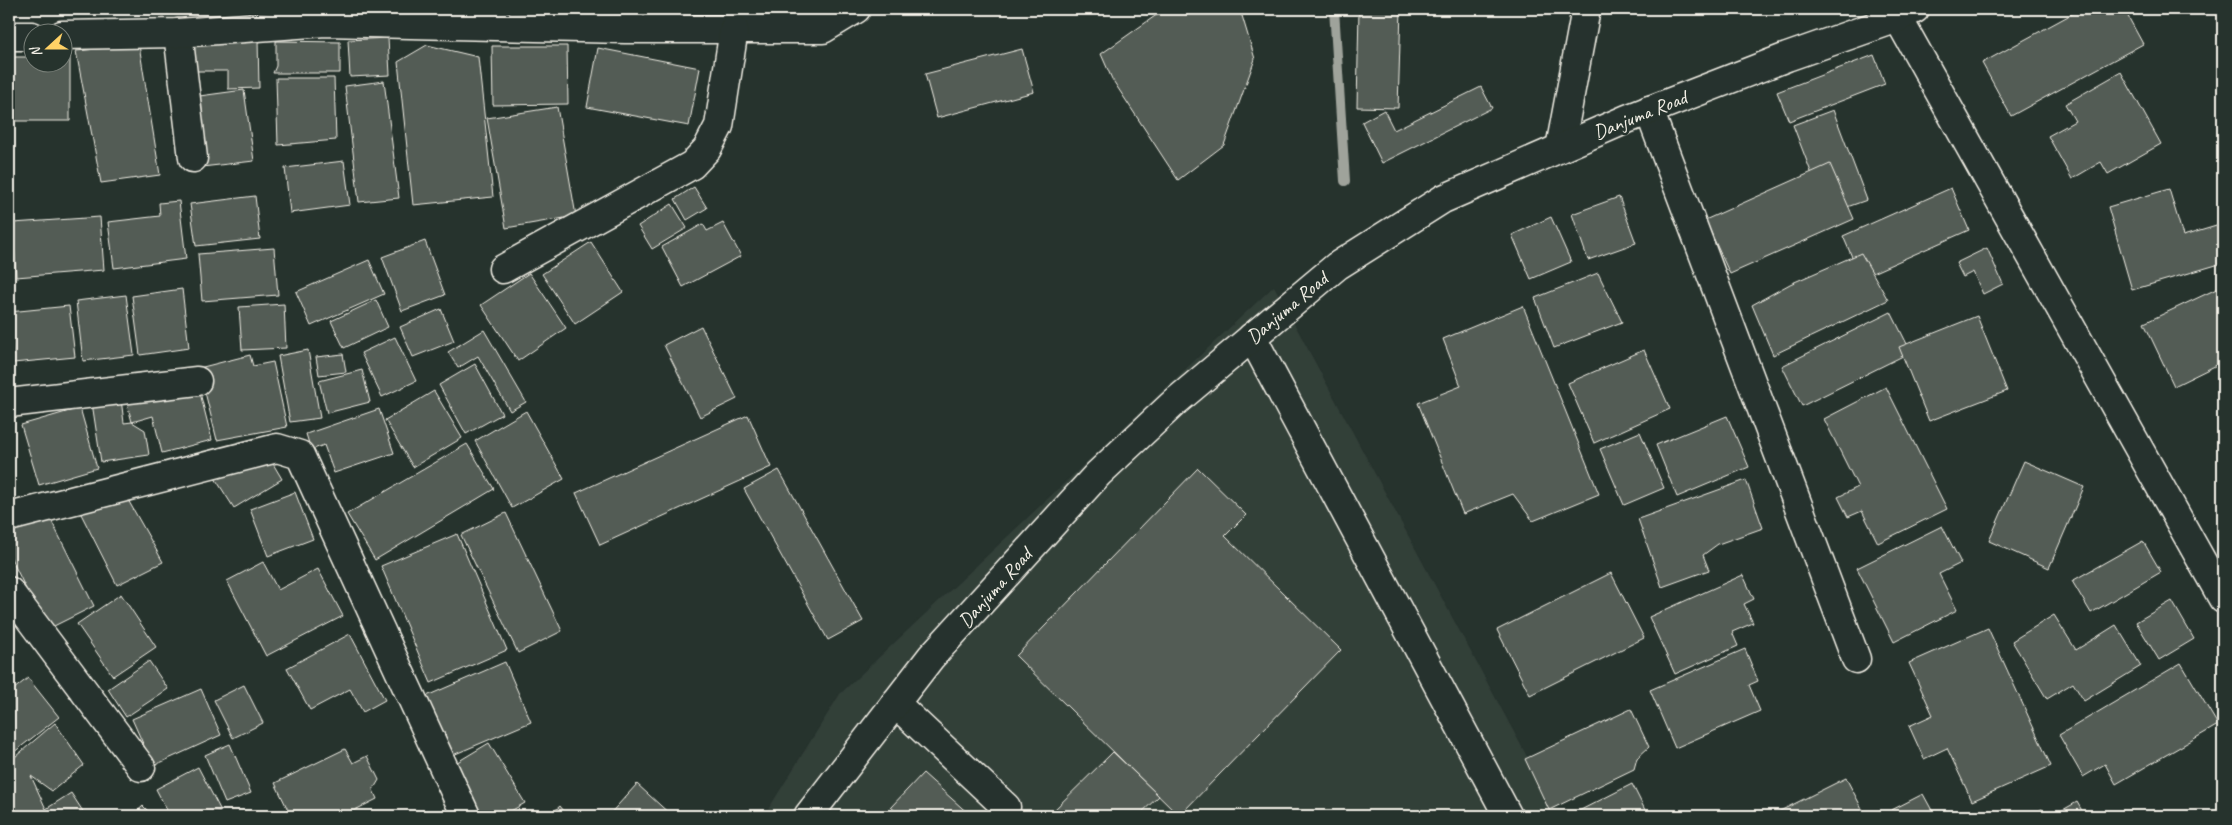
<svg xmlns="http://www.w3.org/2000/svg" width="2232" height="825" viewBox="0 0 2232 825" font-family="Caveat,sans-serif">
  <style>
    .built { fill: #333f39 }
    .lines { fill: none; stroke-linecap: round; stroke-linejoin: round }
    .stream { stroke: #9fa39b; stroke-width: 10 }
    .building { fill: #525c55; stroke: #f4f1e8 }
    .minor-casing { stroke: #f4f1e8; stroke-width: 31 }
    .minor { stroke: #26332d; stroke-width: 28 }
    .labels { text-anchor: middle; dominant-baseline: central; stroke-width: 5; stroke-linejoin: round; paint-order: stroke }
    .street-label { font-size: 20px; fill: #f4f1e8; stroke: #26332d }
  </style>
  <rect width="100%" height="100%" fill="#26332d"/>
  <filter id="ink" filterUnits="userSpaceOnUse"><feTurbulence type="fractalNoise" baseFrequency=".02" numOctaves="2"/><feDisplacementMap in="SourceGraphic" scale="10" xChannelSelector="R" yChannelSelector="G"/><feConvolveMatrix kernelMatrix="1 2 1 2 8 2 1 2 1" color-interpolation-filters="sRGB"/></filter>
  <g filter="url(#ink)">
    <path class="built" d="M 1274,286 L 1559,816 L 764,816 L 840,694 Z"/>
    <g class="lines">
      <path class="stream" d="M 1334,9 L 1345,181"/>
    </g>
    <g class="building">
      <path d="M 1165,9 L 1240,9 L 1255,59 L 1224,145 L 1178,180 L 1112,79 L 1101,54 Z"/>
      <path d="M 1359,9 L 1401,9 L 1398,108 L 1357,107 Z"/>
      <path d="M 2081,9 L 2124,9 L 2143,44 L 2011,116 L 1982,63 Z"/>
      <path d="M 388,38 L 390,75 L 350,77 L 348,40 Z"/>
      <path d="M 194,40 L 258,40 L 259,88 L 228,89 L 228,71 L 195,71 Z"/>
      <path d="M 276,41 L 340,42 L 340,73 L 273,73 L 276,66 Z"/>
      <path d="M 139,45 L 160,175 L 101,183 L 76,51 Z"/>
      <path d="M 427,45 L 478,57 L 493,197 L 413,205 L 398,62 Z"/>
      <path d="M 492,46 L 567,46 L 568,104 L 493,105 Z"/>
      <path d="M 598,48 L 700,68 L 689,126 L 587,107 Z"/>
      <path d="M 1022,49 L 1034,92 L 937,118 L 925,74 Z"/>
      <path d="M 1874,55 L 1885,84 L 1789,121 L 1777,92 Z"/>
      <path d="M 11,57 L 32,57 L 32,62 L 62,62 L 62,57 L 70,57 L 70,121 L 12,121 Z"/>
      <path d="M 2121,72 L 2161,144 L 2108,174 L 2101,162 L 2072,179 L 2048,136 L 2075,121 L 2065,104 Z"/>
      <path d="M 276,78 L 334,78 L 336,140 L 278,145 Z"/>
      <path d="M 384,81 L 399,198 L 359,202 L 345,86 Z"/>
      <path d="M 1481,87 L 1492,108 L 1382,163 L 1362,122 L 1384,110 L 1394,130 Z"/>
      <path d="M 244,90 L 254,161 L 202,167 L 192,97 Z"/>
      <path d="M 557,107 L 576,216 L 506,228 L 487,118 Z"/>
      <path d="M 1833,110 L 1867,200 L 1827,214 L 1793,125 Z"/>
      <path d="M 9,150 L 13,191 L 9,192 Z"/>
      <path d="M 344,161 L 350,205 L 290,213 L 285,168 Z"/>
      <path d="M 1830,164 L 1854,219 L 1730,274 L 1705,220 Z"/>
      <path d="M 694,187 L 707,208 L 687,220 L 675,199 Z"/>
      <path d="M 1951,188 L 1969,230 L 1861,278 L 1843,236 Z"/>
      <path d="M 2169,189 L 2183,236 L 2223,224 L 2223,263 L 2132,290 L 2108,207 Z"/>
      <path d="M 255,196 L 260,239 L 196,246 L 190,204 Z"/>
      <path d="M 1619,197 L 1636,243 L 1588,260 L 1572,214 Z"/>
      <path d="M 179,201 L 186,259 L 114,268 L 108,222 L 160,216 L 159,203 Z"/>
      <path d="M 672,204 L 687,228 L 652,249 L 638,226 Z"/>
      <path d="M 100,217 L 104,270 L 16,277 L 13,223 Z"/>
      <path d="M 1551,217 L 1571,262 L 1531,279 L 1512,235 Z"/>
      <path d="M 723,223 L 741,256 L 683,287 L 662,247 L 703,224 L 707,231 Z"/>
      <path d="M 425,241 L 445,295 L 402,311 L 382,257 Z"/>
      <path d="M 591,242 L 623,292 L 575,324 L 542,274 Z"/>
      <path d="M 274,248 L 278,295 L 202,301 L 198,254 Z"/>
      <path d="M 1987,248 L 2003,284 L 1983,294 L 1973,272 L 1963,277 L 1956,263 Z"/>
      <path d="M 1861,253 L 1888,300 L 1773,355 L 1752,305 L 1790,284 Z"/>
      <path d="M 369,260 L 384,294 L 311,326 L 296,292 Z"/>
      <path d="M 529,273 L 566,328 L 518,361 L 481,305 Z"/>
      <path d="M 1598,273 L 1622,322 L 1554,348 L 1535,298 Z"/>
      <path d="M 2223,286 L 2223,362 L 2174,386 L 2144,323 Z"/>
      <path d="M 182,289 L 189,348 L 140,355 L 132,296 Z"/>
      <path d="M 126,295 L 134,355 L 83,361 L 76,301 Z"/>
      <path d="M 376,300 L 388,327 L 344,348 L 331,321 Z"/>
      <path d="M 284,304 L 286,348 L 242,350 L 239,307 Z"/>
      <path d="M 69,306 L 75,357 L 13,363 L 9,312 Z"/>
      <path d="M 1523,306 L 1599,494 L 1533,521 L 1513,494 L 1463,514 L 1418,403 L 1461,386 L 1443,339 Z"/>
      <path d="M 441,309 L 454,341 L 413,357 L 400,327 Z"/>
      <path d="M 1891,312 L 1911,352 L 1802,406 L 1782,366 Z"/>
      <path d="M 1977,316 L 2007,391 L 1929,421 L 1899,347 Z"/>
      <path d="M 701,326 L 737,399 L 700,417 L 664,345 Z"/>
      <path d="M 484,330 L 526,402 L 510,411 L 478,356 L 458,368 L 448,352 Z"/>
      <path d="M 395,337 L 416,381 L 382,397 L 361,353 Z"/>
      <path d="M 308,350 L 320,418 L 290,422 L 278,356 Z"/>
      <path d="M 1644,350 L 1670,409 L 1594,443 L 1568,383 Z"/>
      <path d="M 343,354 L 346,372 L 319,375 L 316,357 Z"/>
      <path d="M 250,355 L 253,366 L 273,362 L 287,427 L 217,440 L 199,368 Z"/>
      <path d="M 475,364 L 502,414 L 466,434 L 439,385 Z"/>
      <path d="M 362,370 L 370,402 L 327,413 L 319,381 Z"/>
      <path d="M 197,381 L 212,440 L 162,453 L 153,416 L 132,422 L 126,400 Z"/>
      <path d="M 1886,387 L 1947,509 L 1878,543 L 1862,511 L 1848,517 L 1838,497 L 1858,487 L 1824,419 Z"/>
      <path d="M 434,391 L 462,438 L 413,467 L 385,420 Z"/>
      <path d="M 121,399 L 124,423 L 132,422 L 145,430 L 149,455 L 101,462 L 92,403 Z"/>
      <path d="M 80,408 L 97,468 L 39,485 L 21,425 Z"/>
      <path d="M 379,409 L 394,453 L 334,473 L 324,445 L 311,450 L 306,434 Z"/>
      <path d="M 526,411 L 564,479 L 512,508 L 475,441 Z"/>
      <path d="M 748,415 L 771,467 L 600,545 L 576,493 Z"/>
      <path d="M 1727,416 L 1749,467 L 1677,497 L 1656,445 Z"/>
      <path d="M 1640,432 L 1664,488 L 1624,505 L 1600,449 Z"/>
      <path d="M 467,444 L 494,489 L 375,560 L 347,514 Z"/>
      <path d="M 269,457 L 282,479 L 234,508 L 213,475 Z"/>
      <path d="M 2024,461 L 2084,487 L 2049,568 L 1989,541 Z"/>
      <path d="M 1198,468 L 1246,515 L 1225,536 L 1341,650 L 1179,816 L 1016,656 Z"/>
      <path d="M 779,470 L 863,621 L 828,640 L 744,489 Z"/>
      <path d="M 1746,480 L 1763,528 L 1718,544 L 1703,555 L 1709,570 L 1662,587 L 1638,519 Z"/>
      <path d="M 123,491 L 163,562 L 117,585 L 79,510 Z"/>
      <path d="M 295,492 L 313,539 L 268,556 L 250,509 Z"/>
      <path d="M 506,513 L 562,631 L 518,653 L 461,535 Z"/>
      <path d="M 51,520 L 94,606 L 46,630 L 9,554 L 9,531 Z"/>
      <path d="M 1942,526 L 1961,563 L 1939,574 L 1957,610 L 1894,642 L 1857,568 Z"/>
      <path d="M 457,534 L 507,650 L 431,683 L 381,566 Z"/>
      <path d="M 2143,541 L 2161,572 L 2091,613 L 2072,581 Z"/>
      <path d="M 263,562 L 278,590 L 318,569 L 343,616 L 266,656 L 227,581 Z"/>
      <path d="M 1611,573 L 1644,638 L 1530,695 L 1497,630 Z"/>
      <path d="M 1743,575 L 1754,599 L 1744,604 L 1753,623 L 1732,632 L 1738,646 L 1675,674 L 1649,617 Z"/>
      <path d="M 121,594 L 156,647 L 113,676 L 77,624 Z"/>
      <path d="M 2172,601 L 2194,639 L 2159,660 L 2136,622 Z"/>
      <path d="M 2054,615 L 2076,650 L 2116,625 L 2141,666 L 2084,701 L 2073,683 L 2047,699 L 2012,641 Z"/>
      <path d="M 1988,628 L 2051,766 L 1972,801 L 1947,748 L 1924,759 L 1909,726 L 1933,715 L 1909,663 Z"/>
      <path d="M 350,634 L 385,700 L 363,712 L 350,689 L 310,710 L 287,668 Z"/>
      <path d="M 1745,649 L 1758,681 L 1749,685 L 1760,711 L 1675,748 L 1650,690 Z"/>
      <path d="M 149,661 L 168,689 L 126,717 L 108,689 Z"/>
      <path d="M 505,662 L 531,722 L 453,755 L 443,732 L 433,723 L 422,698 Z"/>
      <path d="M 2181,663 L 2218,725 L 2116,784 L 2105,764 L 2083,777 L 2059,735 Z"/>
      <path d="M 28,678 L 59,717 L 9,756 L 9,693 Z"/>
      <path d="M 244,685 L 263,723 L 233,738 L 214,700 Z"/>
      <path d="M 201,689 L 221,735 L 153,766 L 132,719 Z"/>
      <path d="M 1631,709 L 1649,747 L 1637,758 L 1634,769 L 1549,810 L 1525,759 Z"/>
      <path d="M 55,723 L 84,765 L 52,791 L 31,776 L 46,809 L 71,793 L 86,816 L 9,816 L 9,762 Z"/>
      <path d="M 489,743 L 525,803 L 502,816 L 478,816 L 449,767 Z"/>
      <path d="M 230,744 L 251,793 L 225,803 L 205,755 Z"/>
      <path d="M 345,749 L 353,763 L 367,756 L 379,780 L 373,790 L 377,799 L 343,816 L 291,816 L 275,783 Z"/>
      <path d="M 1113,752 L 1159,796 L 1138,816 L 1048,816 Z"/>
      <path d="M 198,767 L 221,811 L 212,816 L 170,816 L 156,789 Z"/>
      <path d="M 923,773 L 971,816 L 901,816 L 891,807 Z"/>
      <path d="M 1846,778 L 1866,816 L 1770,816 Z"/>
      <path d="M 637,784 L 672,816 L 608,816 Z"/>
      <path d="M 1632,784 L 1648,816 L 1569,816 Z"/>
      <path d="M 1923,794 L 1935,816 L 1880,816 Z"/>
      <path d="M 2077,802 L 2085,816 L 2052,816 Z"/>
      <path d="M 143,806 L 153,816 L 132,816 Z"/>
      <path d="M 560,806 L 568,816 L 549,816 Z"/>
      <path d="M 2042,809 L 2047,816 L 2029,816 Z"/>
    </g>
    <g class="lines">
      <g class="minor-casing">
        <g id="minor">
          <path d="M 1898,18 L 2223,599"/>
          <path d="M 178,33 L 193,158"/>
          <path d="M 62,35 L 178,33 L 325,22 L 625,29 L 823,29 L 856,9"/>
          <path d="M 9,36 L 32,36"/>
          <path d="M 1649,110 L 1856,659"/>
          <path d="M 1560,148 L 1586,9"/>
          <path d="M 503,269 L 692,165 L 707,149 L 719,126 L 734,29"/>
          <path d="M 1252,337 L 1508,816"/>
          <path d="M 9,403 L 197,381"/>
          <path d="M 9,517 L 277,448 L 300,455 L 466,816"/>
          <path d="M 9,591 L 141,767"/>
          <path d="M 895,703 L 1006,807"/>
          <path d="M 808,816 L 931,657 L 1098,474 L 1175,402 L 1337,266 L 1443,199 L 1627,119 L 1787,57 L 1898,18 L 1915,9"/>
        </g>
      </g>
      <use href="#minor" class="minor"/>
    </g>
  </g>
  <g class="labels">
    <g class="street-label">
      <text transform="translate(1640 115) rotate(-22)">Danjuma Road</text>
      <text transform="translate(1287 308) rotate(-40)">Danjuma Road</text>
      <text transform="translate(995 588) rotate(-48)">Danjuma Road</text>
    </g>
  </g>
  <rect width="2232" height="825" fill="none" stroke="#26332d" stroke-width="30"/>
  <rect x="15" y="15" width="2202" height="795" fill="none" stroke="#f4f1e8" stroke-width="2" filter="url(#ink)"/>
  <g transform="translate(48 48) rotate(249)"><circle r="24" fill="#26332d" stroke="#787f78"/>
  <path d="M0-4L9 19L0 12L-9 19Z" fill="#ffd166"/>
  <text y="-8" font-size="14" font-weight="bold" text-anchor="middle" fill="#f4f1e8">N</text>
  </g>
</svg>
